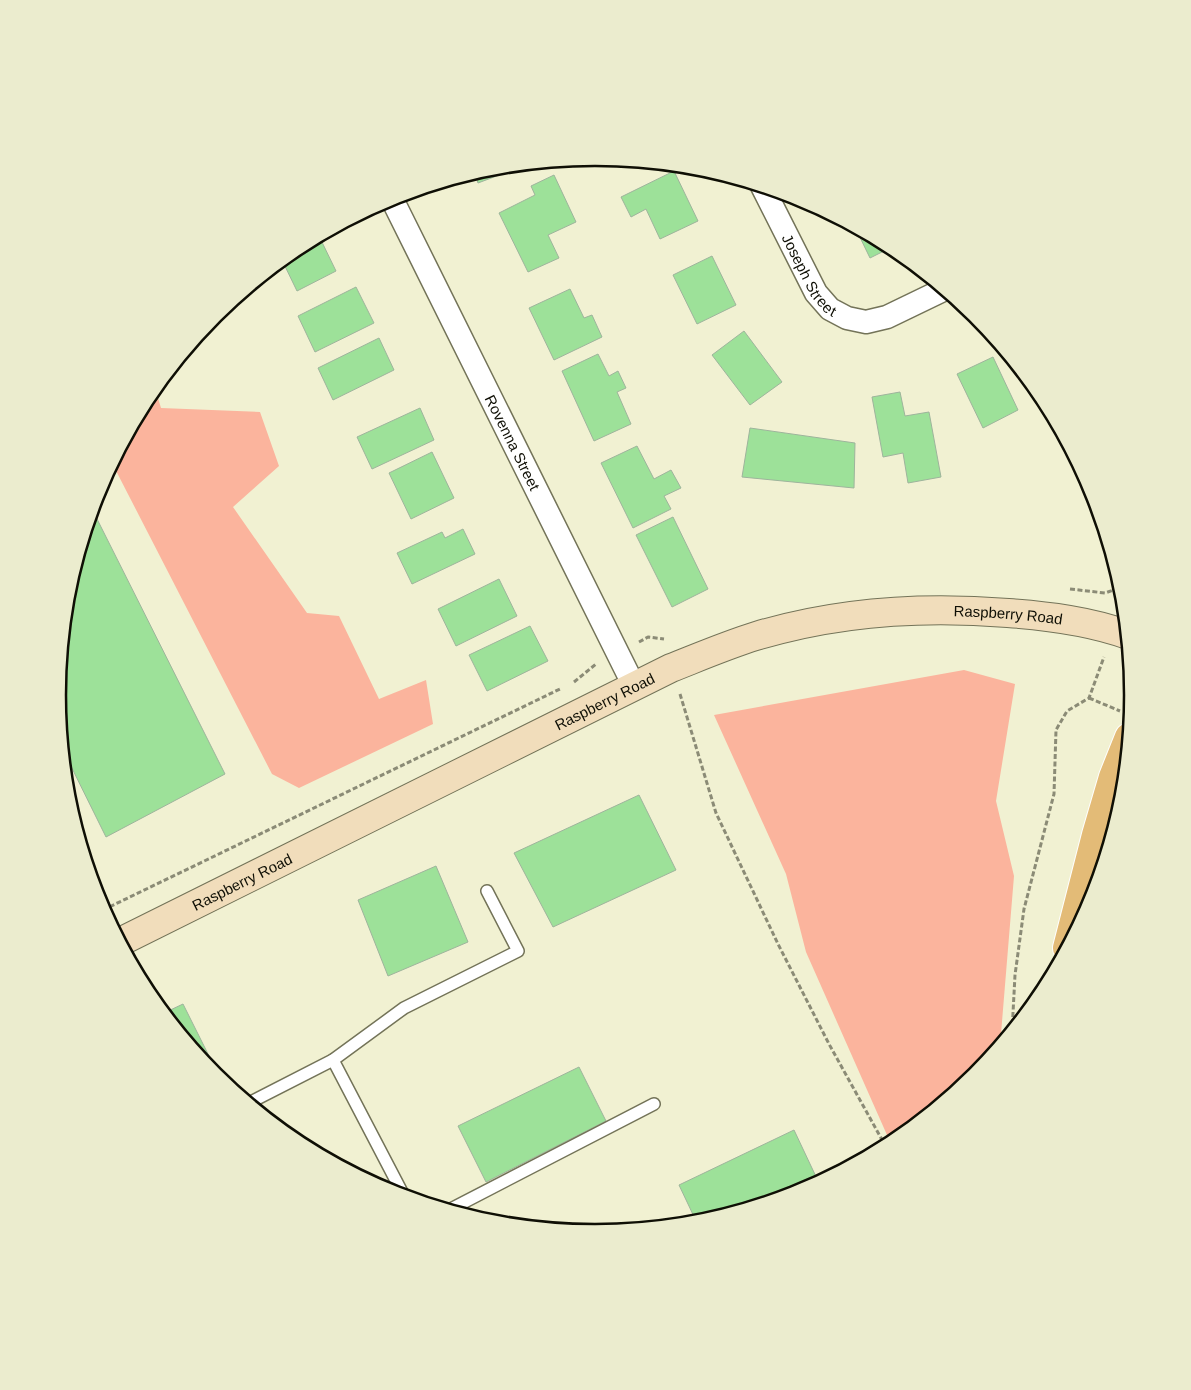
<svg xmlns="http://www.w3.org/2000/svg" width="1191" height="1390" viewBox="0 0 1191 1390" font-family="Helvetica,sans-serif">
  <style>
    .green { fill: #fbb49d }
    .building { fill: #9de199; stroke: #9eb49c }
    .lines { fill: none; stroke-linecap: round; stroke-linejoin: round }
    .lane-casing { stroke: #737358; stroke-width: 14 }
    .street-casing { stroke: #737358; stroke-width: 25 }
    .secondary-casing { stroke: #737358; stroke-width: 30 }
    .primary-casing { stroke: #fff; stroke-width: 30 }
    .path { stroke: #8b8b76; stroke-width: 3; stroke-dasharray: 5 2.5; stroke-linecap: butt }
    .lane { stroke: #fff; stroke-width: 11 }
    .street { stroke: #fff; stroke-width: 22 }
    .secondary { stroke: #f1ddbb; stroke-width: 28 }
    .primary { stroke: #e3bb77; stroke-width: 28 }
    .labels { text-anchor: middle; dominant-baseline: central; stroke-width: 4; stroke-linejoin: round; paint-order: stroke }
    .street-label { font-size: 15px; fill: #0f0f05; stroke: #feffe0 }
    .rim { fill: none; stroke: #0f0f05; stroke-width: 2.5 }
  </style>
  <rect width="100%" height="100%" fill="#f1f1d2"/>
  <g class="green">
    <path d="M 155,388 L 161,408 L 260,412 L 279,466 L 233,507 L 307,613 L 339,616 L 379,699 L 426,680 L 433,724 L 299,788 L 272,774 L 112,463 L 148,396 Z"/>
    <path d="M 964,670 L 1015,684 L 996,801 L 1014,876 L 1000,1046 L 976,1076 L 891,1144 L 806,952 L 786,874 L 714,715 Z"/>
  </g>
  <g class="building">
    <path d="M 531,163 L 478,183 L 474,172 L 491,167 Z"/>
    <path d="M 674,171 L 698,221 L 660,239 L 646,209 L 631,217 L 621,197 Z"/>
    <path d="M 554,175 L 576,222 L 548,235 L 559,258 L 528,272 L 499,213 L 535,195 L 531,186 Z"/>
    <path d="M 855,227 L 892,247 L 870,258 Z"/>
    <path d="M 319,236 L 336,271 L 297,291 L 282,260 L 297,248 Z"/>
    <path d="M 712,256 L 736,305 L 697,324 L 673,275 Z"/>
    <path d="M 356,287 L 374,323 L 315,352 L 298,316 Z"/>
    <path d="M 570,289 L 584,318 L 592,315 L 602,337 L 554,360 L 529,308 Z"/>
    <path d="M 744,331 L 782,382 L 750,405 L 712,355 Z"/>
    <path d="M 379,338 L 394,370 L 333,400 L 318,368 Z"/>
    <path d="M 598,354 L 609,376 L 618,371 L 626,388 L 617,392 L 631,424 L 594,441 L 562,371 Z"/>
    <path d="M 993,357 L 1018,410 L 983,428 L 957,374 Z"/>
    <path d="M 900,392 L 905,416 L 929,412 L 941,477 L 908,483 L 903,453 L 883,457 L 872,397 Z"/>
    <path d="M 420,408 L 434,440 L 372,469 L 357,437 Z"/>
    <path d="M 750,428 L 855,443 L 854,488 L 742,477 Z"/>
    <path d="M 637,446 L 654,479 L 671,470 L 681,488 L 664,496 L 671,509 L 633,528 L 601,463 Z"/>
    <path d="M 432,452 L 454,498 L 411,519 L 389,473 Z"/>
    <path d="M 92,509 L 225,774 L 106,837 L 63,750 L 58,695 L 68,590 Z"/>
    <path d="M 673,517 L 708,589 L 672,607 L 636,535 Z"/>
    <path d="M 463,529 L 475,554 L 412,584 L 397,553 L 442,532 L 445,538 Z"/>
    <path d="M 499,579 L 517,616 L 456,646 L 438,609 Z"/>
    <path d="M 530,626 L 548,661 L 487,691 L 469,655 Z"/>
    <path d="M 639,795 L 676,870 L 553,927 L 514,853 Z"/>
    <path d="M 436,866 L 468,942 L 388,976 L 358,900 Z"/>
    <path d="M 183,1004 L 217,1072 L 214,1074 L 164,1013 Z"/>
    <path d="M 579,1067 L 606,1121 L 486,1182 L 458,1126 Z"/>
    <path d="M 794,1130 L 819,1183 L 801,1192 L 697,1223 L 679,1185 Z"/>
  </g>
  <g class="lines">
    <g class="lane-casing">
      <g id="lane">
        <path d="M 333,1060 L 404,1008 L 518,951 L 487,891"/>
        <path d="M 249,1103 L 333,1060 L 404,1196"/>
        <path d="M 449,1210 L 654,1104"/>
      </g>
    </g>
    <g class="street-casing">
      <g id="street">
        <path id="s1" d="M 762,186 L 816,293 L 830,309 L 847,318 L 866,322 L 887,317 L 945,289"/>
        <path id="s2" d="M 391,197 L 634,686"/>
      </g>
    </g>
    <g class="secondary-casing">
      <g id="secondary">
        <path id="s3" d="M 120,942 L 671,668 C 699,657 727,645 756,636 C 839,611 923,606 1008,613 C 1048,616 1090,621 1128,635"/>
      </g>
    </g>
    <g class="primary-casing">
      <path id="primary" d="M 1067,948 L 1096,835 L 1113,777 L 1129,737"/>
    </g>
    <g class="path">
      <path d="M 1070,589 L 1105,593 L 1122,587"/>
      <path d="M 639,642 L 648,637 L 664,639"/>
      <path d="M 574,682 L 596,664"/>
      <path d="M 680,694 L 716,813 L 778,944 L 829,1044 L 886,1147"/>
      <path d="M 1089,698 L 1120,711"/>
      <path d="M 103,910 L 562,688"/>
      <path d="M 1012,1032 L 1015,975 L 1024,909 L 1054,794 L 1056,730 L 1067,711 L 1089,698 L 1104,657"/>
    </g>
    <use href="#lane" class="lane"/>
    <use href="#street" class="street"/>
    <use href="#secondary" class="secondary"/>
    <use href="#primary" class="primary"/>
  </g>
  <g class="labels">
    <g class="street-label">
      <text stroke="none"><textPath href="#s1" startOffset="101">Joseph Street</textPath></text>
      <text stroke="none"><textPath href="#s2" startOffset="274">Rovenna Street</textPath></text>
      <text stroke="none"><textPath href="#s3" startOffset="961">Raspberry Road</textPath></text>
      <text stroke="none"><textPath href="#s3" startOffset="541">Raspberry Road</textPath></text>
      <text stroke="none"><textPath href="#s3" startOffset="136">Raspberry Road</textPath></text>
    </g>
  </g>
  <path d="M0 0H1191V1390H0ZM66 695a529 529 0 1 1 1058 0a529 529 0 1 1-1058 0Z" fill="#ebecce" fill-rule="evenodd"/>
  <path class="rim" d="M66 695a529 529 0 1 1 1058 0a529 529 0 1 1-1058 0Z"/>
</svg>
